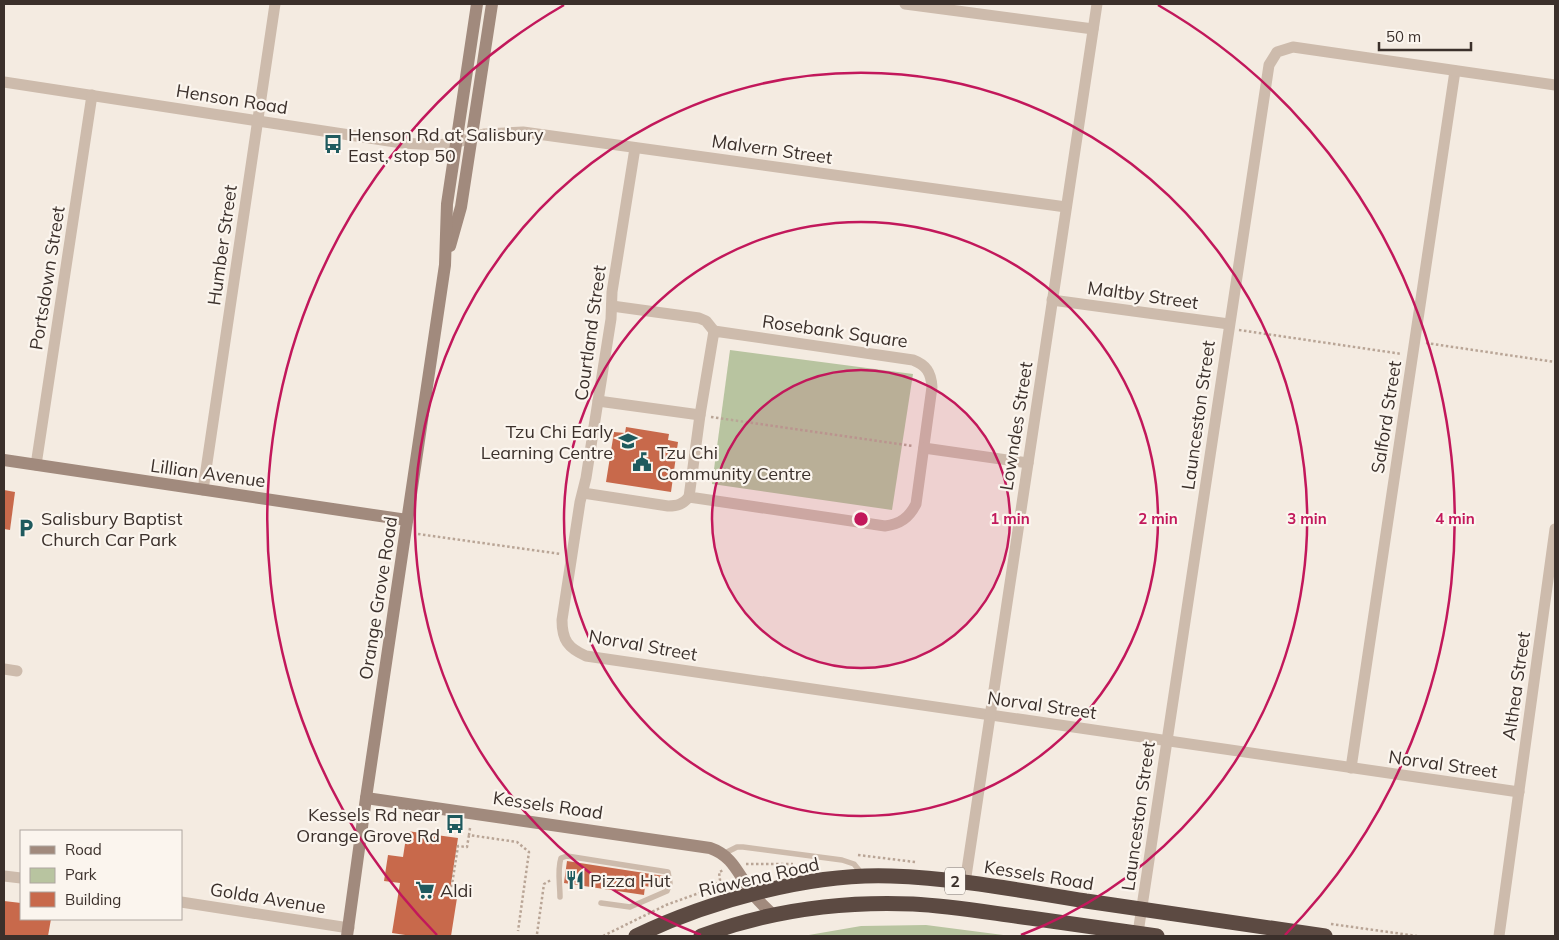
<svg xmlns="http://www.w3.org/2000/svg" width="1559" height="940" viewBox="0 0 1559 940" font-family="Mulish,sans-serif">
  <style>
    .green { fill: #b8c4a0 }
    .building { fill: #c8694b }
    .lines { fill: none; stroke-linecap: round; stroke-linejoin: round }
    .path { stroke: #b9a596; stroke-width: 2.5; stroke-dasharray: 2.5 2.5; stroke-linecap: butt }
    .lane { stroke: #cdbbac; stroke-width: 5.5 }
    .street { stroke: #cdbbac; stroke-width: 11 }
    .secondary { stroke: #a18a7d; stroke-width: 12 }
    .highway { stroke: #5c4a42; stroke-width: 15 }
    .ring { fill: none; stroke: #c2185b; stroke-width: 2.5 }
    .labels { text-anchor: middle; dominant-baseline: central; stroke-width: 4.5; stroke-linejoin: round; paint-order: stroke }
    .shield { fill: #fbf5ee; stroke: #756b66; stroke-width: 1 }
    .shield-label { font-size: 16px; font-weight: bold; fill: #3b302b }
    .street-label { font-size: 18px; fill: #3b302b; stroke: #fbf5ee }
    .poi-label { font-size: 18px; fill: #3b302b; stroke: #fbf5ee; text-anchor: start }
    .centre { fill: #c2185b; stroke: #fbf5ee; stroke-width: 2.5 }
    .ring-label { font-size: 15px; text-anchor: middle; font-weight: bold; fill: #c2185b; stroke: #fbf5ee; stroke-width: 4.5; stroke-linejoin: round; paint-order: stroke }
  </style>
  <rect width="100%" height="100%" fill="#f4ebe1"/>
  <g class="green">
    <path d="M 730,350 L 913,374 L 892,510 L 712,484 Z"/>
    <path d="M 926,925 L 1011,936 L 803,936 L 861,926 Z"/>
  </g>
  <g class="building">
    <path d="M 626,427 L 669,434 L 668,440 L 678,442 L 671,492 L 606,482 L 614,432 L 625,433 Z"/>
    <path d="M 4,490 L 15,492 L 10,530 L 4,529 Z"/>
    <path d="M 407,831 L 458,838 L 449,897 L 457,898 L 451,936 L 412,936 L 392,933 L 400,883 L 384,881 L 388,855 L 403,857 Z"/>
    <path d="M 567,861 L 664,876 L 665,884 L 663,887 L 660,889 L 645,886 L 644,895 L 564,883 Z"/>
    <path d="M 4,901 L 21,903 L 21,919 L 51,919 L 48,936 L 4,936 Z"/>
  </g>
  <g class="lines">
    <g class="path">
      <path d="M 1239,330 L 1402,354"/>
      <path d="M 1426,343 L 1555,362"/>
      <path d="M 711,417 L 913,446"/>
      <path d="M 418,534 L 561,554"/>
      <path d="M 470,828 L 469,835 L 517,842 L 529,852 L 518,931"/>
      <path d="M 858,855 L 915,862"/>
      <path d="M 746,864 L 793,864"/>
      <path d="M 450,897 L 458,846 L 467,847 L 469,835"/>
      <path d="M 1331,924 L 1417,936"/>
      <path d="M 537,934 L 544,884 L 551,880"/>
      <path d="M 603,936 L 666,905 L 713,888 L 720,880 L 719,872 L 724,870"/>
    </g>
    <g class="lane">
      <path d="M 723,854 L 737,847 L 743,847 L 842,860 L 854,864 L 863,875"/>
      <path d="M 560,897 C 560,884 557,870 561,858 L 567,856 L 668,872 L 670,883 L 667,891 L 630,907 L 601,903"/>
    </g>
    <g class="street">
      <path d="M 905,4 L 1093,29"/>
      <path d="M 4,82 L 402,143 L 437,145 L 455,143 L 484,134 L 523,132 L 1066,207"/>
      <path d="M 635,148 L 612,292 L 611,319 L 598,401 L 586,478 L 580,502 L 562,620 C 562,640 568,648 586,656 L 1519,792"/>
      <path d="M 1052,300 L 1229,324"/>
      <path d="M 612,306 L 699,318 L 706,321 L 714,331"/>
      <path d="M 714,331 L 913,360 C 926,365 931,372 932,387 L 916,504 C 909,518 900,524 885,526 L 689,497 L 700,415 Z"/>
      <path d="M 598,401 L 700,415"/>
      <path d="M 924,448 L 1028,463"/>
      <path d="M 36,465 L 92,95"/>
      <path d="M 203,490 L 275,4"/>
      <path d="M 583,493 L 668,506 C 678,506 683,504 689,497"/>
      <path d="M 4,669 L 17,671"/>
      <path d="M 1351,768 L 1455,71"/>
      <path d="M 4,876 L 21,878"/>
      <path d="M 965,883 L 1097,4"/>
      <path d="M 181,902 L 349,928"/>
      <path d="M 1138,933 L 1269,65 L 1277,52 L 1293,47 L 1555,85"/>
      <path d="M 1499,936 L 1555,529"/>
    </g>
    <g class="secondary">
      <path d="M 450,246 L 461,207 L 492,4"/>
      <path d="M 4,460 L 407,520"/>
      <path d="M 366,798 L 710,848 C 734,856 739,877 753,894 C 759,902 766,908 773,915"/>
      <path d="M 347,936 L 366,798 L 445,265 L 447,204 L 477,4"/>
    </g>
    <g class="highway">
      <path d="M 636,936 C 709,901 810,873 891,876 C 957,878 1022,891 1086,901 C 1166,913 1246,925 1325,936"/>
      <path d="M 701,936 C 768,911 842,901 913,904 C 952,906 991,913 1030,918 C 1072,924 1115,930 1157,936"/>
    </g>
  </g>
  <circle cx="861" cy="519" r="149" fill="#c2185b" fill-opacity=".12"/>
  <g class="ring">
    <circle cx="861" cy="519" r="149"/>
    <circle cx="861" cy="519" r="297"/>
    <path d="M701 935A446 446 0 1 1 1021 935"/>
    <path d="M437 935A594 594 0 0 1 564 5M1158 5A594 594 0 0 1 1285 935"/>
  </g>
  <defs>
    <g id="bus-bare" transform="scale(1.5)"><path d="M-5-6H5V4H4V6H2V4H-2V6H-4V4H-5ZM-3.5-4V0h7V-4ZM-3.5 1.2v1.5H-2V1.2ZM2 1.2v1.5H3.5V1.2Z" fill="#1f5a5e" stroke="#fbf5ee" stroke-width="2.5" paint-order="stroke"/></g>
    <g id="school-bare" transform="scale(1.5)"><path d="M0-5L7-2L0 1L-7-2ZM-4 1L0 2.5L4 1V4Q0 6-4 4Z" fill="#1f5a5e" stroke="#fbf5ee" stroke-width="2.5" paint-order="stroke"/></g>
    <g id="civic-bare" transform="scale(1.5)"><path d="M-.6-6.5H3V-4.5H.6V-3L4-1V1h2V6H-6V1h2V-1L-.6-3ZM-1.2 2.5V6h2.4V2.5Z" fill="#1f5a5e" stroke="#fbf5ee" stroke-width="2.5" paint-order="stroke"/></g>
    <g id="parking-bare" transform="scale(1.5)"><path d="M-3.5-5.5H1a3.5 3.5 0 0 1 0 7H-1V5.5H-3.5ZM-1-3.4V-.6H.8a1.4 1.4 0 0 0 0-2.8Z" fill="#1f5a5e" stroke="#fbf5ee" stroke-width="2.5" paint-order="stroke"/></g>
    <g id="restaurant-bare" transform="scale(1.5)"><path d="M-5-6h1v4h1v-4h1v4h1v-4h1v5L-1.5 .5V6h-2V.5L-5-1ZM5-6V6H3V1.5H1.5Q1.5-4 5-6Z" fill="#1f5a5e" stroke="#fbf5ee" stroke-width="2.5" paint-order="stroke"/></g>
    <g id="supermarket-bare" transform="scale(1.5)"><path d="M-6-5.5h2.5l.6 2H6L4.5 2H-2.5L-4.4-4H-6ZM-1.5 3.2a1.3 1.3 0 1 0 .1 0ZM3 3.2a1.3 1.3 0 1 0 .1 0Z" fill="#1f5a5e" stroke="#fbf5ee" stroke-width="2.5" paint-order="stroke"/></g>
  </defs>
  <g fill-rule="evenodd">
    <use href="#bus-bare" x="333" y="144"/>
    <use href="#school-bare" x="628" y="441"/>
    <use href="#civic-bare" x="642" y="462"/>
    <use href="#parking-bare" x="26" y="528"/>
    <use href="#bus-bare" x="455" y="824"/>
    <use href="#restaurant-bare" x="575" y="880"/>
    <use href="#supermarket-bare" x="425" y="890"/>
  </g>
  <g class="labels">
    <rect class="shield" x="945" y="867.5" width="20" height="27" rx="4"/>
    <g class="shield-label">
      <text x="955" y="881">2</text>
    </g>
    <g class="street-label">
      <text transform="translate(232 99) rotate(9)">Henson Road</text>
      <text transform="translate(772 149) rotate(8)">Malvern Street</text>
      <text transform="translate(222 245) rotate(-82)">Humber Street</text>
      <text transform="translate(47 278) rotate(-81)">Portsdown Street</text>
      <text transform="translate(1143 295) rotate(8)">Maltby Street</text>
      <text transform="translate(835 331) rotate(8)">Rosebank Square</text>
      <text transform="translate(590 333) rotate(-82)">Courtland Street</text>
      <text transform="translate(1198 415) rotate(-82)">Launceston Street</text>
      <text transform="translate(1386 417) rotate(-81)">Salford Street</text>
      <text transform="translate(1016 426) rotate(-81)">Lowndes Street</text>
      <text transform="translate(208 473) rotate(8)">Lillian Avenue</text>
      <text transform="translate(378 598) rotate(-81)">Orange Grove Road</text>
      <text transform="translate(643 645) rotate(10)">Norval Street</text>
      <text transform="translate(1516 686) rotate(-82)">Althea Street</text>
      <text transform="translate(1042 705) rotate(8)">Norval Street</text>
      <text transform="translate(1443 764) rotate(8)">Norval Street</text>
      <text transform="translate(548 805) rotate(8)">Kessels Road</text>
      <text transform="translate(1138 816) rotate(-82)">Launceston Street</text>
      <text transform="translate(1039 875) rotate(9)">Kessels Road</text>
      <text transform="translate(759 877) rotate(-13)">Riawena Road</text>
      <text transform="translate(268 898) rotate(9)">Golda Avenue</text>
    </g>
    <g class="poi-label">
      <text x="348" y="134">Henson Rd at Salisbury<tspan x="348" dy="21">East, stop 50</tspan></text>
      <text x="613" y="431" text-anchor="end">Tzu Chi Early<tspan x="613" dy="21">Learning Centre</tspan></text>
      <text x="657" y="452">Tzu Chi<tspan x="657" dy="21">Community Centre</tspan></text>
      <text x="41" y="518">Salisbury Baptist<tspan x="41" dy="21">Church Car Park</tspan></text>
      <text x="440" y="814" text-anchor="end">Kessels Rd near<tspan x="440" dy="21">Orange Grove Rd</tspan></text>
      <text x="590" y="880">Pizza Hut</text>
      <text x="440" y="890">Aldi</text>
    </g>
  </g>
  <circle cx="861" cy="519" r="8" class="centre"/>
  <g class="ring-label">
    <text x="1010" y="524">1 min</text>
    <text x="1158" y="524">2 min</text>
    <text x="1307" y="524">3 min</text>
    <text x="1455" y="524">4 min</text>
  </g>
  <rect width="1559" height="940" fill="none" stroke="#3b302b" stroke-width="10"/>
  <rect x="20" y="830" width="162" height="90" fill="#fbf5ee" stroke="#aea6a0"/>
  <rect x="30" y="846" width="25" height="8" fill="#a18a7d" stroke="#aea6a0"/>
  <text x="65" y="855" font-size="15" fill="#3b302b">Road</text>
  <rect x="30" y="868" width="25" height="15" fill="#b8c4a0" stroke="#aea6a0"/>
  <text x="65" y="880" font-size="15" fill="#3b302b">Park</text>
  <rect x="30" y="892" width="25" height="15" fill="#c8694b" stroke="#aea6a0"/>
  <text x="65" y="905" font-size="15" fill="#3b302b">Building</text>
  <path d="M1379 42v8h92v-8" fill="none" stroke="#3b302b" stroke-width="2.5"/>
  <text x="1386" y="42" font-size="15" fill="#3b302b" stroke="#fbf5ee" stroke-width="4" paint-order="stroke">50 m</text>
</svg>
